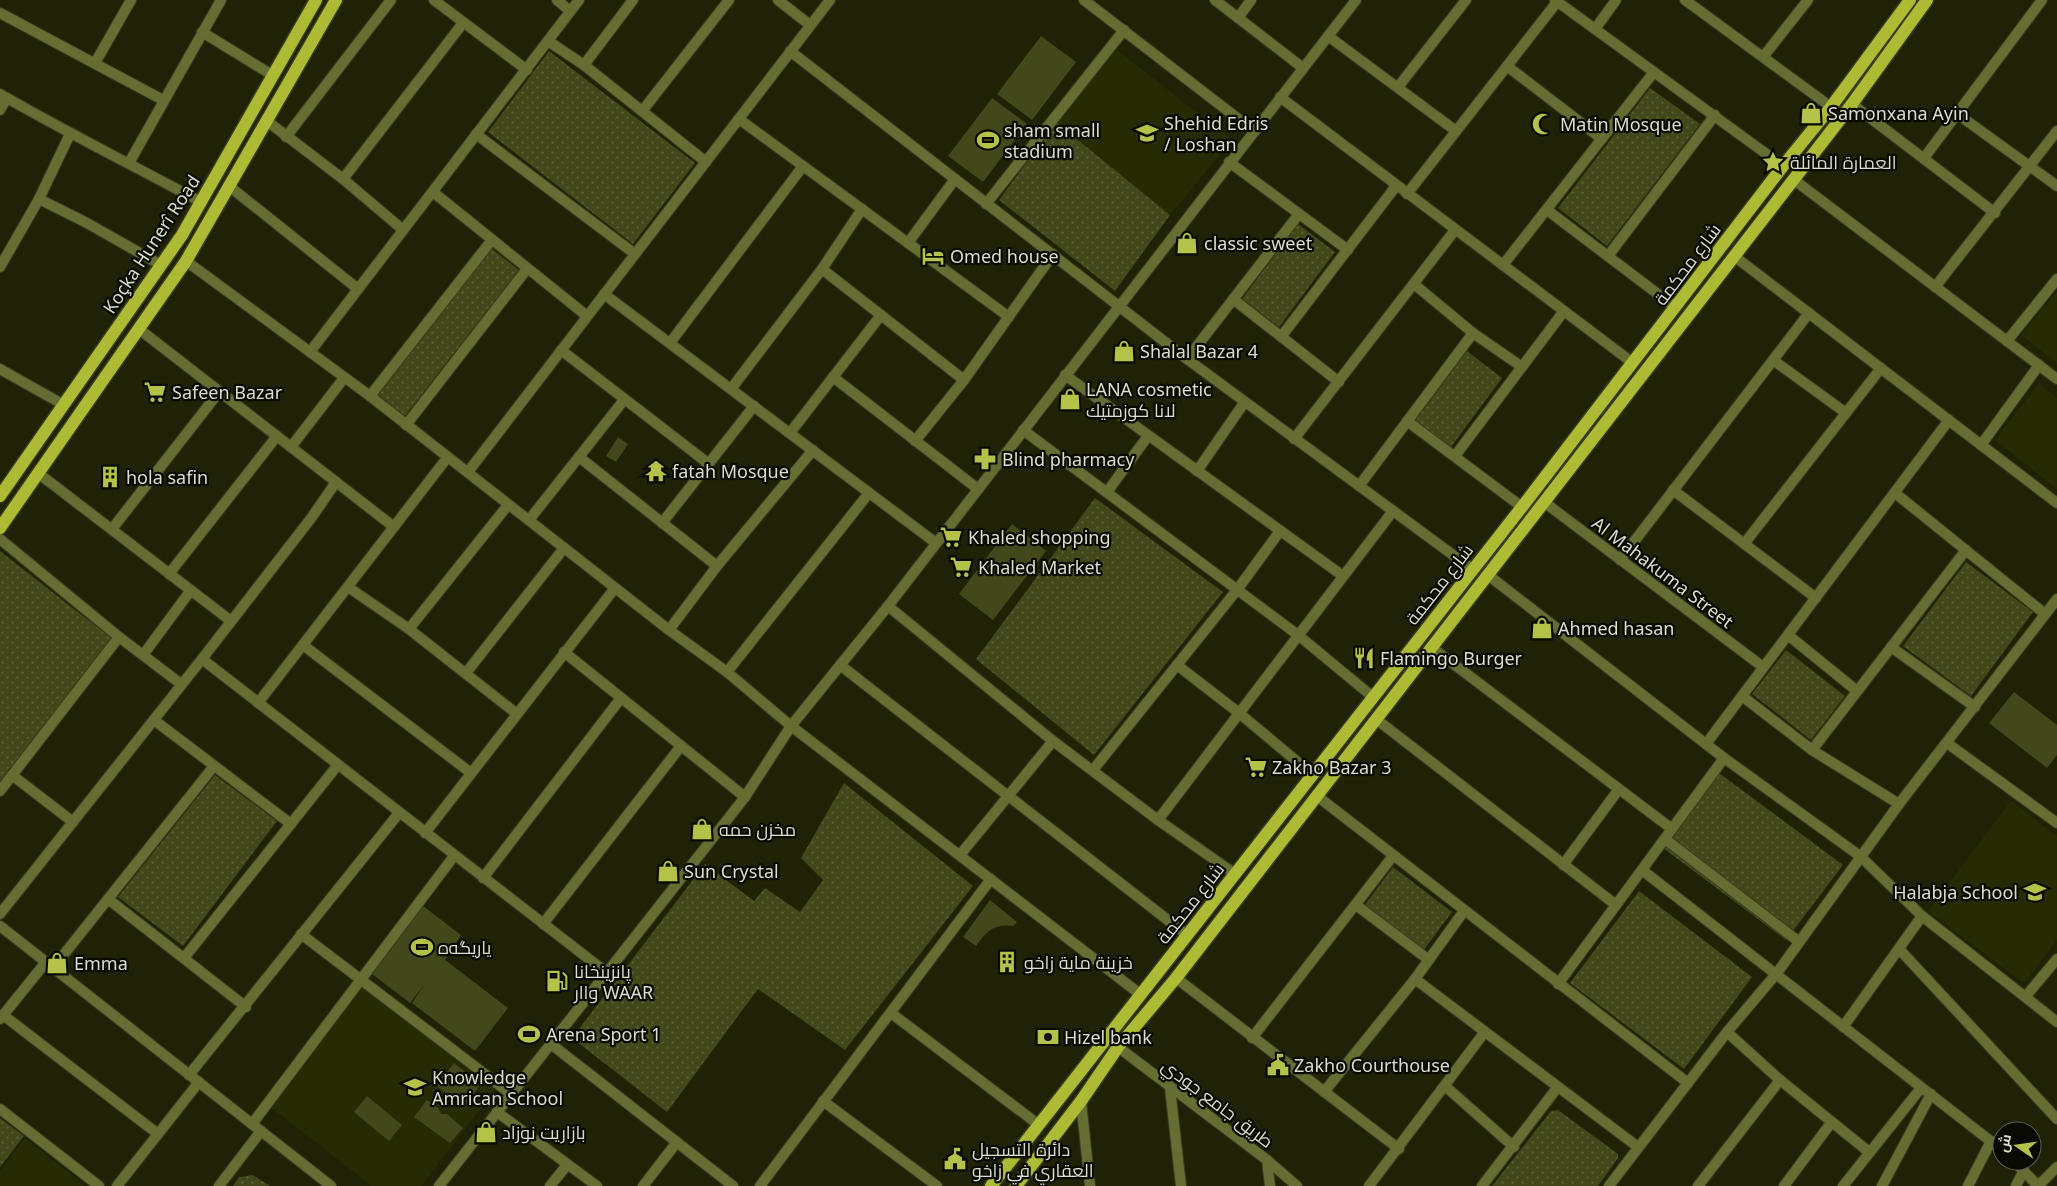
<svg xmlns="http://www.w3.org/2000/svg" width="2057" height="1186" viewBox="0 0 2057 1186" font-family="'Noto Sans',Cairo,sans-serif">
  <style>
    .built { fill: #272b03 }
    .grass { fill: url(#grass-dots) }
    .garden { fill: #424819 }
    .lines { fill: none; stroke-linecap: round; stroke-linejoin: round }
    .minor-casing { stroke: #393c20; stroke-width: 12 }
    .major-casing { stroke: #393c20; stroke-width: 15 }
    .minor { stroke: #656d33; stroke-width: 10 }
    .major { stroke: #adbb34; stroke-width: 12 }
    .labels { text-anchor: middle; dominant-baseline: central; stroke-width: 4.5; stroke-linejoin: round; paint-order: stroke }
    .poi-label { font-size: 18px; fill: #dbdecc; stroke: #090b02; text-anchor: start }
    .street-label { font-size: 18px; fill: #dbdecc; stroke: #090b02 }
  </style>
  <defs>
    <pattern id="grass-dots" width="8" height="8" patternUnits="userSpaceOnUse" patternTransform="scale(1.25)"><rect width="8" height="8" fill="#424819"/><path d="M2 2h.1M6 6h.1" fill="none" stroke="#5d6239" stroke-width="1.8" stroke-linecap="round"/></pattern>
  </defs>
  <rect width="100%" height="100%" fill="#1f2204"/>
  <g class="built">
    <path d="M 1117,50 L 1232,140 L 1170,215 L 1056,122 Z"/>
    <path d="M 2057,292 L 2057,363 L 2021,335 Z"/>
    <path d="M 2039,383 L 2057,398 L 2057,489 L 1995,440 Z"/>
    <path d="M 2011,801 L 2057,836 L 2057,940 L 2027,980 L 2022,982 L 1928,911 Z"/>
    <path d="M 361,986 L 495,1090 L 421,1186 L 372,1186 L 269,1106 Z"/>
    <path d="M 25,1138 L 85,1186 L 0,1186 L 0,1171 Z"/>
  </g>
  <g class="grass">
    <path d="M 549,51 L 695,163 L 633,244 L 488,132 Z"/>
    <path d="M 1650,88 L 1700,124 L 1607,246 L 1558,208 Z"/>
    <path d="M 1056,122 L 1170,215 L 1115,291 L 999,200 Z"/>
    <path d="M 1298,224 L 1335,252 L 1279,327 L 1242,299 Z"/>
    <path d="M 491,248 L 519,270 L 405,416 L 377,394 Z"/>
    <path d="M 1467,351 L 1502,378 L 1445,455 L 1409,429 Z"/>
    <path d="M 1095,498 L 1223,592 L 1094,755 L 976,659 Z"/>
    <path d="M 0,551 L 111,638 L 0,784 Z"/>
    <path d="M 1966,562 L 2033,612 L 1971,696 L 1903,646 Z"/>
    <path d="M 1786,650 L 1845,696 L 1811,740 L 1752,694 Z"/>
    <path d="M 1719,773 L 1843,865 L 1786,940 L 1663,848 Z"/>
    <path d="M 215,775 L 277,821 L 183,946 L 118,897 Z"/>
    <path d="M 844,783 L 973,886 L 845,1050 L 758,989 L 667,1112 L 572,1038 L 705,864 L 754,901 L 765,888 L 800,912 L 823,880 L 801,858 Z"/>
    <path d="M 1393,867 L 1452,912 L 1423,951 L 1364,906 Z"/>
    <path d="M 1639,891 L 1752,977 L 1684,1069 L 1570,983 Z"/>
    <path d="M 1558,1110 L 1618,1154 L 1618,1158 L 1598,1186 L 1492,1186 L 1551,1111 Z"/>
    <path d="M 0,1118 L 24,1136 L 0,1167 Z"/>
    <path d="M 253,1175 L 270,1186 L 233,1186 L 239,1177 Z"/>
  </g>
  <g class="garden">
    <path d="M 1041,36 L 1076,62 L 1032,120 L 997,94 Z"/>
    <path d="M 992,98 L 1027,124 L 983,182 L 948,156 Z"/>
    <path d="M 618,437 L 628,444 L 616,462 L 606,456 Z"/>
    <path d="M 1012,524 L 1046,551 L 993,620 L 959,594 Z"/>
    <path d="M 2014,692 L 2057,725 L 2057,755 L 2047,768 L 1989,723 Z"/>
    <path d="M 990,900 L 1017,922 L 1013,926 C 995,923 986,931 976,946 L 963,937 Z"/>
    <path d="M 423,906 L 461,935 L 445,960 L 508,1008 L 475,1051 L 412,1003 L 424,985 L 410,1003 L 372,974 Z"/>
    <path d="M 454,1063 L 481,1084 L 463,1108 L 457,1104 L 454,1095 L 445,1093 L 437,1086 Z"/>
    <path d="M 367,1096 L 402,1125 L 389,1141 L 354,1112 Z"/>
    <path d="M 427,1100 L 438,1108 L 441,1114 L 447,1114 L 463,1128 L 450,1143 L 414,1117 Z"/>
  </g>
  <g class="lines">
    <g class="minor-casing">
      <g id="minor">
        <path d="M 434,0 L 527,70"/>
        <path d="M 557,0 L 570,11"/>
        <path d="M 778,0 L 810,25"/>
        <path d="M 1084,0 L 1254,131"/>
        <path d="M 1215,0 L 1303,68"/>
        <path d="M 1555,0 L 1783,166"/>
        <path d="M 1685,0 L 1831,107"/>
        <path d="M 0,13 L 163,100"/>
        <path d="M 1238,18 L 1251,0"/>
        <path d="M 1595,29 L 1616,0"/>
        <path d="M 202,32 L 272,75"/>
        <path d="M 1328,36 L 1456,131"/>
        <path d="M 548,41 L 584,65 L 706,162"/>
        <path d="M 790,51 L 1187,359 L 1472,569"/>
        <path d="M 1763,57 L 1808,0"/>
        <path d="M 95,63 L 131,0"/>
        <path d="M 584,65 L 633,0"/>
        <path d="M 1507,66 L 1602,139"/>
        <path d="M 1398,87 L 1466,0"/>
        <path d="M 0,94 C 66,132 134,166 201,202"/>
        <path d="M 1280,97 L 1633,363"/>
        <path d="M 1852,104 L 1995,213"/>
        <path d="M 0,110 L 7,98"/>
        <path d="M 643,110 L 729,0"/>
        <path d="M 1956,113 L 2057,186"/>
        <path d="M 739,119 L 1009,317"/>
        <path d="M 267,121 L 343,179 L 402,229"/>
        <path d="M 70,134 L 39,199 L 87,223 L 161,265"/>
        <path d="M 476,134 L 635,254"/>
        <path d="M 286,137 L 391,0"/>
        <path d="M 1924,158 L 2042,0"/>
        <path d="M 1229,162 L 1348,250"/>
        <path d="M 129,163 L 221,0"/>
        <path d="M 343,179 L 463,23"/>
        <path d="M 1793,179 L 2057,379"/>
        <path d="M 229,186 L 358,289"/>
        <path d="M 433,192 L 587,316"/>
        <path d="M 1407,194 L 1557,2"/>
        <path d="M 986,204 L 1124,30"/>
        <path d="M 1547,210 L 1675,307"/>
        <path d="M 908,243 L 955,179"/>
        <path d="M 1608,256 L 1715,115"/>
        <path d="M 1734,256 L 2057,503"/>
        <path d="M 186,261 L 370,396 L 669,630 L 727,672 L 791,726 L 1140,994"/>
        <path d="M 1503,265 L 1654,72"/>
        <path d="M 0,267 L 39,199"/>
        <path d="M 822,269 L 964,380"/>
        <path d="M 1414,284 L 1473,333 L 1522,367"/>
        <path d="M 1935,287 L 2057,131"/>
        <path d="M 604,294 L 936,543"/>
        <path d="M 1233,299 L 1339,382"/>
        <path d="M 139,329 L 394,527"/>
        <path d="M 1281,337 L 1396,186"/>
        <path d="M 2007,341 L 2057,279"/>
        <path d="M 670,343 L 803,166"/>
        <path d="M 561,350 L 709,464"/>
        <path d="M 310,352 L 579,0"/>
        <path d="M 1187,359 L 1299,214"/>
        <path d="M 1773,360 L 1846,413"/>
        <path d="M 0,369 L 64,405"/>
        <path d="M 1065,375 L 1343,576"/>
        <path d="M 833,377 L 978,489"/>
        <path d="M 731,389 L 822,269 L 862,209"/>
        <path d="M 370,396 L 491,241"/>
        <path d="M 1407,421 L 1522,507"/>
        <path d="M 406,425 L 527,269"/>
        <path d="M 1023,430 L 1298,635 L 1373,697"/>
        <path d="M 790,433 L 881,315"/>
        <path d="M 1294,439 L 1455,230"/>
        <path d="M 915,441 L 964,380 L 1053,254"/>
        <path d="M 1981,445 L 2039,365"/>
        <path d="M 291,447 L 344,378"/>
        <path d="M 1455,456 L 1564,311"/>
        <path d="M 579,457 L 717,566"/>
        <path d="M 1197,471 L 1244,403"/>
        <path d="M 468,472 L 830,0"/>
        <path d="M 38,473 L 231,621"/>
        <path d="M 1359,486 L 1473,333"/>
        <path d="M 1673,490 L 1816,598"/>
        <path d="M 1107,492 L 1148,436"/>
        <path d="M 1895,493 L 2045,614"/>
        <path d="M 1544,502 L 1763,667"/>
        <path d="M 529,520 L 624,400"/>
        <path d="M 662,523 L 754,406"/>
        <path d="M 112,529 L 219,392"/>
        <path d="M 0,539 L 119,637 L 181,684"/>
        <path d="M 1744,544 L 1881,368"/>
        <path d="M 1620,560 L 1809,313"/>
        <path d="M 169,574 L 277,436"/>
        <path d="M 1488,575 L 1724,758 L 1860,856 L 1922,916 L 2057,1022"/>
        <path d="M 348,587 L 409,629 L 517,714"/>
        <path d="M 888,606 L 1053,741 L 1158,820 L 1235,874"/>
        <path d="M 409,629 L 508,505"/>
        <path d="M 669,630 L 717,566 L 813,450"/>
        <path d="M 1788,635 L 1857,691"/>
        <path d="M 303,645 L 471,773"/>
        <path d="M 1431,647 L 1672,829"/>
        <path d="M 1891,647 L 1975,707"/>
        <path d="M 564,652 L 745,797"/>
        <path d="M 143,655 L 191,590"/>
        <path d="M 202,659 L 607,973"/>
        <path d="M 840,665 L 1187,935"/>
        <path d="M 1177,665 L 1239,713 L 1312,774"/>
        <path d="M 727,672 L 869,493"/>
        <path d="M 466,673 L 564,548"/>
        <path d="M 1742,696 L 1812,750 L 1899,804"/>
        <path d="M 258,703 L 447,458"/>
        <path d="M 1376,719 L 1616,905"/>
        <path d="M 154,720 L 291,824"/>
        <path d="M 1947,743 L 2057,823"/>
        <path d="M 1706,744 L 1949,420"/>
        <path d="M 1812,750 L 1966,550"/>
        <path d="M 1093,770 L 1237,590 L 1280,531"/>
        <path d="M 12,775 L 73,822"/>
        <path d="M 0,791 L 119,637"/>
        <path d="M 1317,796 L 1688,1083"/>
        <path d="M 1158,820 L 1393,511"/>
        <path d="M 425,833 L 615,588"/>
        <path d="M 1665,839 L 1798,941"/>
        <path d="M 960,855 L 1053,741"/>
        <path d="M 1563,865 L 1619,789"/>
        <path d="M 1642,870 L 2002,1150"/>
        <path d="M 483,878 L 621,698"/>
        <path d="M 108,899 L 246,1007"/>
        <path d="M 1356,905 L 1429,960"/>
        <path d="M 0,914 L 202,659 L 312,517 L 336,482"/>
        <path d="M 543,924 L 681,746"/>
        <path d="M 0,926 L 331,1186"/>
        <path d="M 301,934 L 511,1094"/>
        <path d="M 1900,950 L 2057,1119"/>
        <path d="M 184,958 L 337,766"/>
        <path d="M 53,968 L 214,766"/>
        <path d="M 1176,978 L 1399,1149"/>
        <path d="M 1415,979 L 1638,1147"/>
        <path d="M 1558,984 L 1724,758"/>
        <path d="M 2026,996 L 2057,959"/>
        <path d="M 891,1013 L 1039,1125"/>
        <path d="M 3,1015 L 158,1134"/>
        <path d="M 0,1019 L 46,962"/>
        <path d="M 1843,1027 L 1922,916"/>
        <path d="M 1727,1032 L 1780,1080 L 1869,1152"/>
        <path d="M 1252,1038 L 1393,856"/>
        <path d="M 551,1044 L 733,1186"/>
        <path d="M 1118,1047 L 1267,1160 L 1297,1186"/>
        <path d="M 189,1075 L 399,813"/>
        <path d="M 1445,1086 L 1514,1147"/>
        <path d="M 1170,1088 L 1181,1186"/>
        <path d="M 1324,1092 L 1415,979 L 1464,911"/>
        <path d="M 823,1101 L 937,1186"/>
        <path d="M 1081,1101 L 1090,1186"/>
        <path d="M 0,1109 L 99,1186"/>
        <path d="M 497,1112 L 597,1186"/>
        <path d="M 252,1124 L 454,856"/>
        <path d="M 1267,1160 L 1270,1186"/>
        <path d="M 2014,1161 L 2038,1186"/>
        <path d="M 117,1186 L 199,1082"/>
        <path d="M 219,1186 L 261,1131"/>
        <path d="M 439,1186 L 745,797 L 791,726 L 888,606 L 1356,0"/>
        <path d="M 550,1186 L 567,1165"/>
        <path d="M 643,1186 L 677,1142"/>
        <path d="M 760,1186 L 991,879"/>
        <path d="M 1369,1186 L 1484,1033"/>
        <path d="M 1482,1186 L 1557,1088"/>
        <path d="M 1609,1186 L 1727,1032 L 1777,973 L 1899,804 L 2057,599"/>
        <path d="M 1698,1186 L 1780,1080"/>
        <path d="M 1784,1186 L 1831,1123"/>
        <path d="M 1843,1186 L 1921,1088"/>
        <path d="M 1882,1186 L 1931,1094"/>
        <path d="M 1968,1186 L 1991,1141"/>
        <path d="M 2016,1186 L 2024,1170"/>
        <path d="M 2038,1186 L 2057,1167"/>
      </g>
    </g>
    <g class="major-casing">
      <g id="major">
        <path d="M 0,496 L 182,235 L 316,0"/>
        <path d="M 0,528 L 186,261 L 336,0"/>
        <path d="M 991,1186 L 1522,507 L 1783,166 L 1831,107 L 1910,0"/>
        <path d="M 1016,1186 L 1081,1101 L 1118,1047 L 1176,978 L 1852,104 L 1927,0"/>
      </g>
    </g>
    <use href="#minor" class="minor"/>
    <use href="#major" class="major"/>
  </g>
  <defs>
    <g id="shop-bare" transform="scale(1.725)"><path d="M-5-2.5h2.3a2.7 3.5 0 0 1 5.4 0H5L5.5 6h-11ZM-1.5-2.5h3a1.5 2.3 0 0 0-3 0Z" fill="#b4c24a" stroke="#090b02" stroke-width="2.5" paint-order="stroke"/></g>
    <g id="mosque-bare" transform="scale(1.725)"><path d="M3.5-4.9A6 6 0 1 0 3.5 4.9A5 5 0 1 1 3.5-4.9Z" fill="#b4c24a" stroke="#090b02" stroke-width="2.5" paint-order="stroke"/></g>
    <g id="school-bare" transform="scale(1.725)"><path d="M0-5L7-2L0 1L-7-2ZM-4 1L0 2.5L4 1V4Q0 6-4 4Z" fill="#b4c24a" stroke="#090b02" stroke-width="2.5" paint-order="stroke"/></g>
    <g id="stadium-bare" transform="scale(1.725)"><path d="M0-5a6.5 5 0 1 0 0 10a6.5 5 0 1 0 0-10ZM-3.5-1.8h7v3.6h-7Z" fill="#b4c24a" stroke="#090b02" stroke-width="2.5" paint-order="stroke"/></g>
    <g id="sight-bare" transform="scale(1.725)"><path d="M0-6L1.8-2.2L6-1.7L2.9 1.2L3.7 5.4L0 3.3L-3.7 5.4L-2.9 1.2L-6-1.7L-1.8-2.2Z" fill="#b4c24a" stroke="#090b02" stroke-width="2.5" paint-order="stroke"/></g>
    <g id="hotel-bare" transform="scale(1.725)"><path d="M-6-4.5h1.5V1H6V5H4.5V3h-9V5H-6ZM-4 0a1.8 1.8 0 1 1 3.6 0ZM.5 0V-2.5h3Q6-2.5 6 0Z" fill="#b4c24a" stroke="#090b02" stroke-width="2.5" paint-order="stroke"/></g>
    <g id="supermarket-bare" transform="scale(1.725)"><path d="M-6-5.5h2.5l.6 2H6L4.5 2H-2.5L-4.4-4H-6ZM-1.5 3.2a1.3 1.3 0 1 0 .1 0ZM3 3.2a1.3 1.3 0 1 0 .1 0Z" fill="#b4c24a" stroke="#090b02" stroke-width="2.5" paint-order="stroke"/></g>
    <g id="pharmacy-bare" transform="scale(1.725)"><path d="M-2-6h4v4h4v4h-4v4h-4v-4h-4v-4h4Z" fill="#b4c24a" stroke="#090b02" stroke-width="2.5" paint-order="stroke"/></g>
    <g id="temple-bare" transform="scale(1.725)"><path d="M0-6L5-2H3V0L6.5 2.5H4V6H1.5V3h-3V6H-4V2.5H-6.5L-3 0V-2H-5Z" fill="#b4c24a" stroke="#090b02" stroke-width="2.5" paint-order="stroke"/></g>
    <g id="building-bare" transform="scale(1.725)"><path d="M-4-6H4V6H1V3H-1V6H-4ZM-2.5-4.3h1.7v1.8h-1.7ZM.8-4.3h1.7v1.8H.8ZM-2.5-1h1.7V.8h-1.7ZM.8-1h1.7V.8H.8Z" fill="#b4c24a" stroke="#090b02" stroke-width="2.5" paint-order="stroke"/></g>
    <g id="restaurant-bare" transform="scale(1.725)"><path d="M-5-6h1v4h1v-4h1v4h1v-4h1v5L-1.5 .5V6h-2V.5L-5-1ZM5-6V6H3V1.5H1.5Q1.5-4 5-6Z" fill="#b4c24a" stroke="#090b02" stroke-width="2.5" paint-order="stroke"/></g>
    <g id="fuel-bare" transform="scale(1.725)"><path d="M-5.5-6h7V0h2V4h1.3V-2.5L3-4.5l.8-.8L6-3V5H2.5V1h-1V6h-7ZM-4.2-4.7v3.2H.2V-4.7Z" fill="#b4c24a" stroke="#090b02" stroke-width="2.5" paint-order="stroke"/></g>
    <g id="bank-bare" transform="scale(1.725)"><path d="M-6-4H6V4H-6ZM0-2.3a2.3 2.3 0 1 0 0 4.6a2.3 2.3 0 1 0 0-4.6Z" fill="#b4c24a" stroke="#090b02" stroke-width="2.5" paint-order="stroke"/></g>
    <g id="civic-bare" transform="scale(1.725)"><path d="M-.6-6.5H3V-4.5H.6V-3L4-1V1h2V6H-6V1h2V-1L-.6-3ZM-1.2 2.5V6h2.4V2.5Z" fill="#b4c24a" stroke="#090b02" stroke-width="2.5" paint-order="stroke"/></g>
  </defs>
  <g fill-rule="evenodd">
    <use href="#shop-bare" x="1811" y="113"/>
    <use href="#mosque-bare" x="1543" y="124"/>
    <use href="#school-bare" x="1147" y="133"/>
    <use href="#stadium-bare" x="988" y="140"/>
    <use href="#sight-bare" x="1773" y="162"/>
    <use href="#shop-bare" x="1187" y="243"/>
    <use href="#hotel-bare" x="933" y="256"/>
    <use href="#shop-bare" x="1124" y="351"/>
    <use href="#supermarket-bare" x="155" y="392"/>
    <use href="#shop-bare" x="1070" y="399"/>
    <use href="#pharmacy-bare" x="985" y="459"/>
    <use href="#temple-bare" x="656" y="471"/>
    <use href="#building-bare" x="110" y="477"/>
    <use href="#supermarket-bare" x="951" y="537"/>
    <use href="#supermarket-bare" x="961" y="567"/>
    <use href="#shop-bare" x="1542" y="628"/>
    <use href="#restaurant-bare" x="1364" y="658"/>
    <use href="#supermarket-bare" x="1256" y="767"/>
    <use href="#shop-bare" x="702" y="829"/>
    <use href="#shop-bare" x="668" y="871"/>
    <use href="#school-bare" x="2035" y="892"/>
    <use href="#stadium-bare" x="422" y="947"/>
    <use href="#building-bare" x="1007" y="962"/>
    <use href="#shop-bare" x="57" y="963"/>
    <use href="#fuel-bare" x="557" y="981"/>
    <use href="#stadium-bare" x="529" y="1034"/>
    <use href="#bank-bare" x="1048" y="1037"/>
    <use href="#civic-bare" x="1278" y="1065"/>
    <use href="#school-bare" x="415" y="1087"/>
    <use href="#shop-bare" x="486" y="1132"/>
    <use href="#civic-bare" x="955" y="1159"/>
  </g>
  <g class="labels">
    <g class="poi-label">
      <text x="1828" y="113">Samonxana Ayin</text>
      <text x="1164" y="123">Shehid Edris<tspan x="1164" dy="21">/ Loshan</tspan></text>
      <text x="1560" y="124">Matin Mosque</text>
      <text x="1004" y="130">sham small<tspan x="1004" dy="21">stadium</tspan></text>
      <text x="1790" y="162">العمارة المائلة</text>
      <text x="1204" y="243">classic sweet</text>
      <text x="950" y="256">Omed house</text>
      <text x="1140" y="351">Shalal Bazar 4</text>
      <text x="1086" y="389">LANA cosmetic<tspan x="1086" dy="21">لانا کوزمتیك</tspan></text>
      <text x="172" y="392">Safeen Bazar</text>
      <text x="1002" y="459">Blind pharmacy</text>
      <text x="672" y="471">fatah Mosque</text>
      <text x="126" y="477">hola safin</text>
      <text x="968" y="537">Khaled shopping</text>
      <text x="978" y="567">Khaled Market</text>
      <text x="1558" y="628">Ahmed hasan</text>
      <text x="1380" y="658">Flamingo Burger</text>
      <text x="1272" y="767">Zakho Bazar 3</text>
      <text x="719" y="829">مخزن حمه</text>
      <text x="684" y="871">Sun Crystal</text>
      <text x="2018" y="892" text-anchor="end">Halabja School</text>
      <text x="438" y="947">یاریگه‌ه</text>
      <text x="1024" y="962">خزينة ماية زاخو</text>
      <text x="74" y="963">Emma</text>
      <text x="574" y="971">پانزینخانا<tspan x="574" dy="21">واار WAAR</tspan></text>
      <text x="546" y="1034">Arena Sport 1</text>
      <text x="1064" y="1037">Hizel bank</text>
      <text x="1294" y="1065">Zakho Courthouse</text>
      <text x="432" y="1077">Knowledge<tspan x="432" dy="21">Amrican School</tspan></text>
      <text x="502" y="1132">بازاريت نوزاد</text>
      <text x="972" y="1149">دائرة التسجيل<tspan x="972" dy="21">العقاري في زاخو</tspan></text>
    </g>
    <g class="street-label">
      <text transform="translate(151 244) rotate(-57)">Koçka Hunerî Road</text>
      <text transform="translate(1687 264) rotate(-53)">شارع محكمة</text>
      <text transform="translate(1663 572) rotate(37)">Al Mahakuma Street</text>
      <text transform="translate(1439 584) rotate(-52)">شارع محكمة</text>
      <text transform="translate(1190 903) rotate(-52)">شارع محكمة</text>
      <text transform="translate(1218 1103) rotate(37)">طريق جامع جودي</text>
    </g>
  </g>
  <g transform="translate(2017 1146) rotate(283)"><circle r="24" fill="#090b02" stroke="#5d5f53"/>
  <path d="M0-4L9 19L0 12L-9 19Z" fill="#b4c24a"/>
  <text y="-8" font-size="14" font-weight="bold" text-anchor="middle" fill="#dbdecc">ش</text>
  </g>
</svg>
